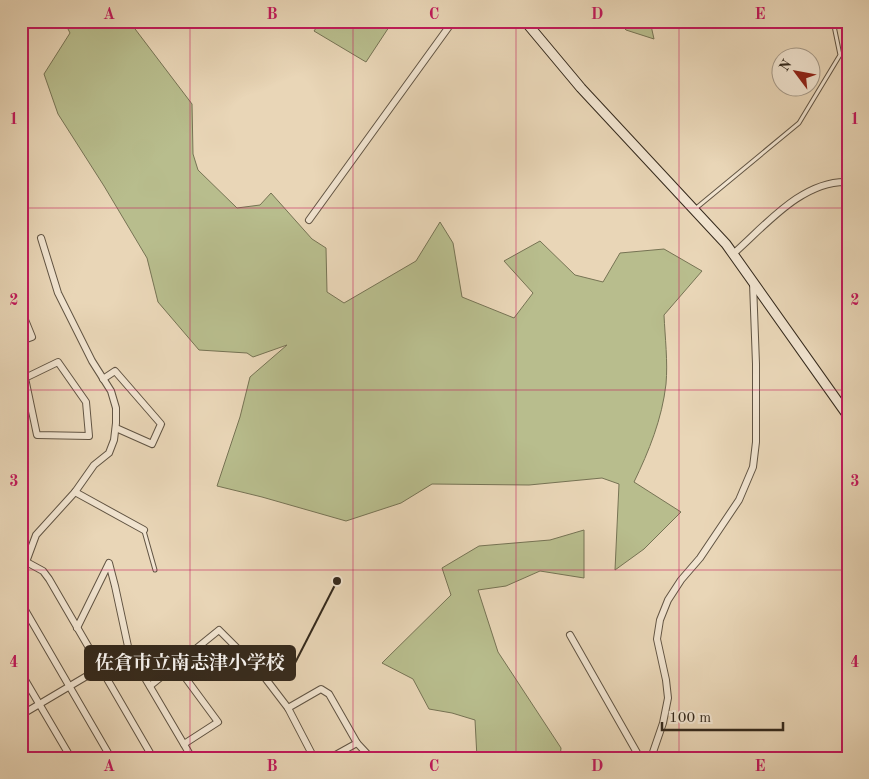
<svg xmlns="http://www.w3.org/2000/svg" width="869" height="779" viewBox="0 0 869 779" font-family="'Old Standard TT','Noto Serif JP',serif">
  <style>
    .green { fill: #b8bd8d; stroke: #767354 }
    .lines { fill: none; stroke-linecap: round; stroke-linejoin: round }
    .lane-casing { stroke: #615443; stroke-width: 5 }
    .street-casing { stroke: #615443; stroke-width: 8 }
    .secondary-casing { stroke: #34291c; stroke-width: 11 }
    .lane { stroke: #f1e4d0; stroke-width: 3 }
    .street { stroke: #f1e4d0; stroke-width: 6 }
    .secondary { stroke: #f1e4d0; stroke-width: 9 }
    .grid { fill: none; stroke: #c2185b; stroke-width: 1; stroke-opacity: 0.55 }
    .leader { fill: none; stroke: #34291c; stroke-width: 2 }
    .callout-dot { fill: #34291c; stroke: #f1e4d0; stroke-width: 2 }
    .callout { fill: #34291c; stroke: #34291c; stroke-width: 2 }
    .callout-label { font-size: 19px; text-anchor: middle; font-weight: bold; fill: #fff }
    .neatline { fill: none; stroke: #c2185b; stroke-width: 2 }
    .grid-label { font-size: 16px; text-anchor: middle; font-weight: bold; fill: #c2185b }
  </style>
  <rect width="100%" height="100%" fill="#e9d6b7"/>
  <filter id="stains"><feTurbulence type="fractalNoise" baseFrequency=".004" numOctaves="4"/><feColorMatrix values="0 0 0 0 .2 0 0 0 0 .09 0 0 0 0 .02 0 0 0 .5 -.17"/></filter>
  <radialGradient id="worn" r=".72"><stop offset=".6" stop-color="#630" stop-opacity="0"/><stop offset="1" stop-color="#630" stop-opacity=".3"/></radialGradient>
  <g class="green">
    <path d="M 64,21 L 129,21 L 192,104 L 193,154 L 198,170 L 237,208 L 260,205 L 271,193 L 312,239 L 326,248 L 327,292 L 344,303 L 416,261 L 440,222 L 453,243 L 462,297 L 514,318 L 533,293 L 504,261 L 540,241 L 575,275 L 603,282 L 620,253 L 664,249 L 702,271 L 664,315 C 665,337 668,362 666,384 C 662,419 649,451 634,482 L 681,512 L 644,549 L 615,570 L 619,484 L 602,478 L 529,485 L 432,484 L 401,503 L 346,521 L 262,497 L 217,486 L 240,417 L 250,377 L 287,345 L 253,357 L 247,353 L 199,350 L 158,302 L 147,258 L 104,186 L 58,114 L 44,74 L 70,33 Z"/>
    <path d="M 321,21 L 393,21 L 366,62 L 314,31 Z"/>
    <path d="M 617,21 L 650,21 L 654,39 L 626,30 Z"/>
    <path d="M 584,530 L 584,578 L 540,571 L 506,586 L 478,590 L 498,652 L 561,748 L 560,758 L 477,758 L 475,720 L 452,713 L 429,709 L 413,679 L 382,663 L 451,595 L 442,568 L 479,546 L 550,540 Z"/>
  </g>
  <g class="lines">
    <g class="lane-casing">
      <g id="lane">
        <path d="M 440,21 L 447,30"/>
        <path d="M 695,209 L 799,123 L 840,55 L 833,21"/>
        <path d="M 144,531 L 155,570"/>
      </g>
    </g>
    <g class="street-casing">
      <g id="street">
        <path d="M 309,220 L 453,21"/>
        <path d="M 733,254 C 765,226 802,180 848,182"/>
        <path d="M 21,310 L 32,337 L 21,341"/>
        <path d="M 58,362 L 86,402 L 89,436 L 37,435 L 25,378 Z"/>
        <path d="M 103,379 L 115,371 L 161,424 L 152,444 L 116,428"/>
        <path d="M 21,408 L 30,406"/>
        <path d="M 75,492 L 144,530"/>
        <path d="M 21,515 L 21,538"/>
        <path d="M 21,559 L 43,571 L 49,579 L 153,758"/>
        <path d="M 26,562 L 36,535 L 75,492 L 94,465 L 109,453 L 114,440 L 116,423 L 116,408 L 111,391 L 92,361 L 58,293 L 41,238"/>
        <path d="M 21,603 L 111,758"/>
        <path d="M 77,628 L 109,563 L 115,586 L 129,651 L 192,758"/>
        <path d="M 570,635 L 640,758"/>
        <path d="M 176,665 L 218,722 L 184,744"/>
        <path d="M 21,673 L 71,758"/>
        <path d="M 150,686 L 219,630 L 259,670 L 288,708 L 314,758"/>
        <path d="M 288,708 L 321,689 L 329,694 L 357,743 L 371,758"/>
        <path d="M 21,715 L 129,651"/>
        <path d="M 330,758 L 357,743"/>
        <path d="M 651,758 L 663,723 L 668,698 L 666,680 L 657,639 L 660,620 L 668,600 L 681,580 L 700,558 L 739,500 L 753,467 L 756,442 L 756,364 L 753,283"/>
      </g>
    </g>
    <g class="secondary-casing">
      <path id="secondary" d="M 525,21 L 581,88 L 726,244 L 848,416"/>
    </g>
    <use href="#lane" class="lane"/>
    <use href="#street" class="street"/>
    <use href="#secondary" class="secondary"/>
  </g>
  <path class="grid" d="M 190,21 L 190,758M 353,21 L 353,758M 516,21 L 516,758M 679,21 L 679,758M 21,208 L 848,208M 21,390 L 848,390M 21,570 L 848,570"/>
  <path class="leader" d="M337 581L295 663"/>
  <circle class="callout-dot" cx="337" cy="581" r="5"/>
  <rect class="callout" x="85" y="646" width="210" height="34" rx="5"/>
  <g class="callout-label">
    <text x="190" y="669">佐倉市立南志津小学校</text>
  </g>
  <rect width="869" height="779" fill="none" stroke="#e9d6b7" stroke-width="55"/>
  <g transform="translate(796 72) rotate(302)"><circle r="24" fill="#f1e4d0" stroke="#a59988"/>
  <path d="M0-4L9 19L0 12L-9 19Z" fill="#8f2418"/>
  <text y="-8" font-size="14" font-weight="bold" text-anchor="middle" fill="#34291c">N</text>
  </g>
  <path d="M662 722v8h121v-8" fill="none" stroke="#34291c" stroke-width="2.5"/>
  <text x="669" y="722" font-size="15" fill="#34291c" stroke="#f1e4d0" stroke-width="4" paint-order="stroke">100 m</text>
  <rect x="28" y="28" width="814" height="724" class="neatline"/>
  <g class="grid-label">
    <text x="109" y="19">A</text>
    <text x="272" y="19">B</text>
    <text x="434" y="19">C</text>
    <text x="597" y="19">D</text>
    <text x="760" y="19">E</text>
    <text x="14" y="124">1</text>
    <text x="855" y="124">1</text>
    <text x="14" y="305">2</text>
    <text x="855" y="305">2</text>
    <text x="14" y="486">3</text>
    <text x="855" y="486">3</text>
    <text x="14" y="667">4</text>
    <text x="855" y="667">4</text>
    <text x="109" y="771">A</text>
    <text x="272" y="771">B</text>
    <text x="434" y="771">C</text>
    <text x="597" y="771">D</text>
    <text x="760" y="771">E</text>
  </g>
  <rect width="100%" height="100%" filter="url(#stains)"/>
  <rect width="100%" height="100%" fill="url(#worn)"/>
</svg>
